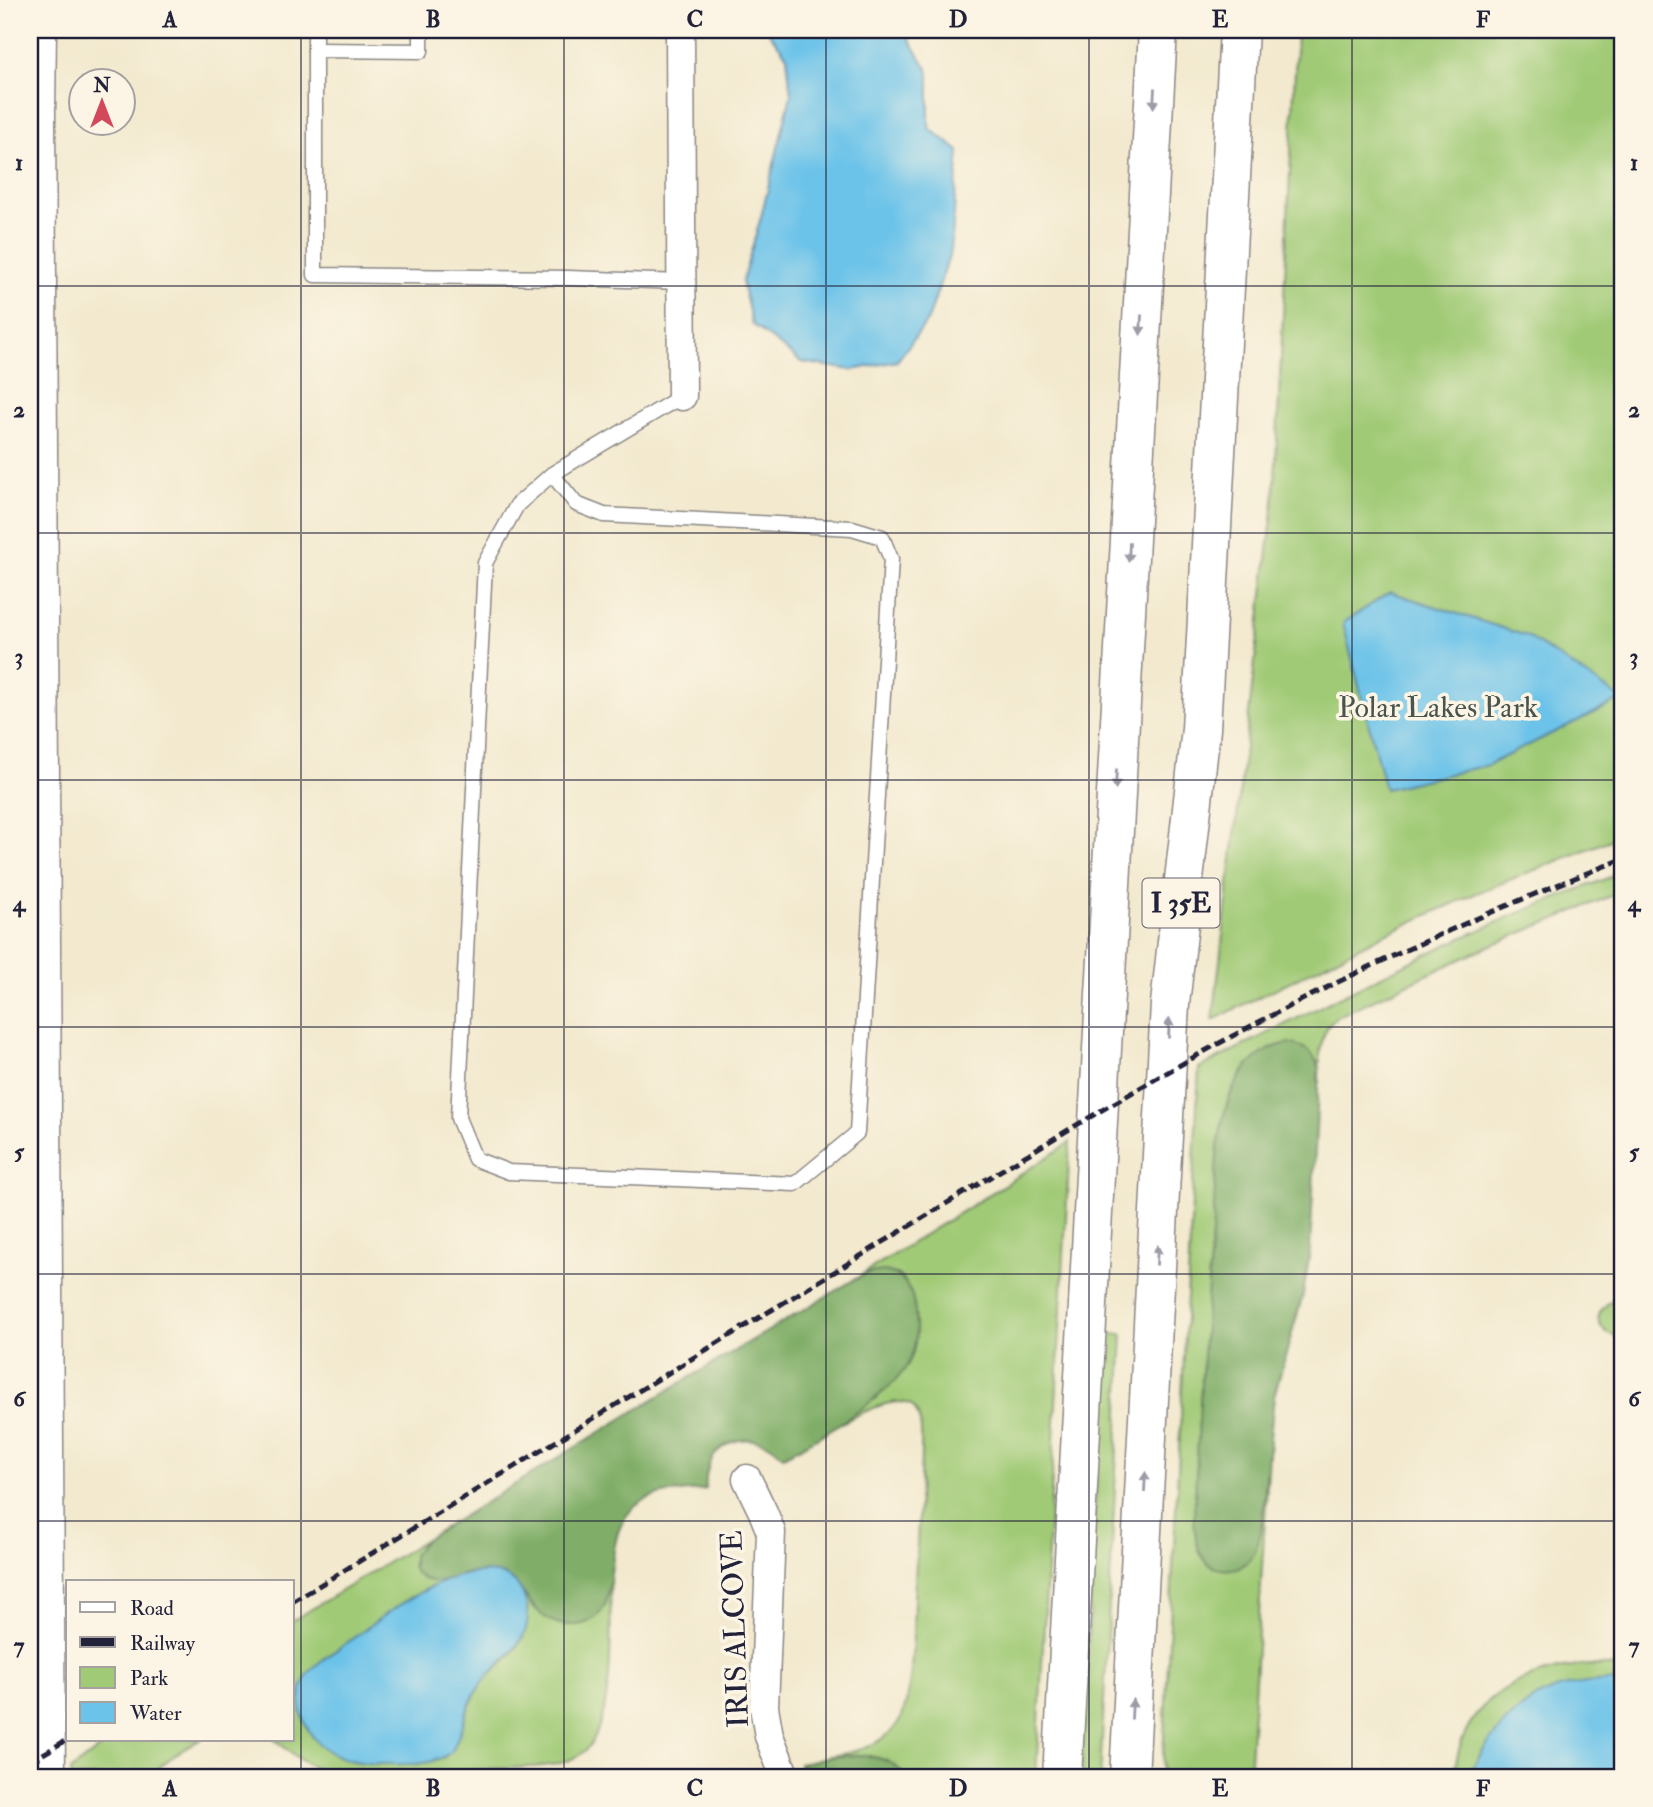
<svg xmlns="http://www.w3.org/2000/svg" width="1653" height="1807" viewBox="0 0 1653 1807" font-family="'IM FELL Double Pica',serif">
  <style>
    .green { fill: #a0ca76; stroke: #617658; stroke-width: 2 }
    .forest { fill: #80ae67; stroke: #516851; stroke-width: 2 }
    .water { fill: #6cc3e9; stroke: #477292; stroke-width: 2 }
    .lines { fill: none; stroke-linecap: round; stroke-linejoin: round }
    .lane-casing { stroke: #8a8684; stroke-width: 17 }
    .street-casing { stroke: #8a8684; stroke-width: 31 }
    .secondary-casing { stroke: #8a8684; stroke-width: 41 }
    .highway-casing { stroke: #8a8684; stroke-width: 41 }
    .lane { stroke: #fff; stroke-width: 14 }
    .street { stroke: #fff; stroke-width: 28 }
    .secondary { stroke: #fff; stroke-width: 38 }
    .highway { stroke: #fff; stroke-width: 38 }
    .rail { stroke: #22223b; stroke-width: 5; stroke-dasharray: 10 5; stroke-linecap: butt }
    .oneway { fill: #9c9ca7 }
    .grid { fill: none; stroke: #22223b; stroke-width: 2; stroke-opacity: 0.55 }
    .labels { text-anchor: middle; dominant-baseline: central; stroke-width: 7; stroke-linejoin: round; paint-order: stroke }
    .shield { fill: #fcf5e5; stroke: #63616e; stroke-width: 2 }
    .shield-label { font-size: 28px; font-weight: bold; fill: #22223b }
    .park-label { font-size: 30px; fill: #48544d; stroke: #fcf5e5 }
    .street-label { font-size: 30px; fill: #22223b; stroke: #fcf5e5 }
    .neatline { fill: none; stroke: #22223b; stroke-width: 2.5 }
    .grid-label { font-size: 23px; text-anchor: middle; font-weight: bold; fill: #22223b }
  </style>
  <rect width="100%" height="100%" fill="#fcf5e5"/>
  <filter id="ink" filterUnits="userSpaceOnUse"><feTurbulence type="fractalNoise" baseFrequency=".0143" numOctaves="2"/><feDisplacementMap in="SourceGraphic" scale="14" xChannelSelector="R" yChannelSelector="G"/><feConvolveMatrix kernelMatrix="1 2 1 2 8 2 1 2 1" color-interpolation-filters="sRGB"/></filter>
  <filter id="wash" filterUnits="userSpaceOnUse"><feTurbulence type="fractalNoise" baseFrequency=".00686" numOctaves="4" result="noise"/><feDisplacementMap in="SourceGraphic" scale="28" xChannelSelector="R" yChannelSelector="G"/><feGaussianBlur stdDeviation="1.57" result="paint"/><feColorMatrix in="noise" values="0 0 0 0 0 0 0 0 0 0 0 0 0 0 0 0 0 1.4 0 .05"/><feComposite in="paint" operator="in"/></filter>
  <g filter="url(#wash)">
    <rect width="100%" height="100%" fill="#f2e9ce"/>
    <g class="green">
      <path d="M 1297,30 L 1623,30 L 1623,835 L 1477,893 L 1387,933 L 1213,1020 L 1274,500 Z"/>
      <path d="M 1623,872 L 1623,891 L 1487,947 L 1336,1017 C 1317,1033 1320,1061 1319,1083 L 1319,1069 L 1244,1070 L 1230,1095 L 1223,1119 L 1219,1150 L 1208,1282 L 1261,1531 L 1270,1439 L 1249,1777 L 1162,1777 L 1199,1068 L 1371,981 L 1448,944 L 1509,917 Z"/>
      <path d="M 1070,1142 L 1036,1777 L 905,1777 C 888,1751 854,1754 826,1757 C 853,1752 880,1748 897,1725 C 914,1702 913,1629 914,1599 C 917,1551 919,1503 921,1455 C 921,1441 923,1424 916,1411 C 904,1388 857,1416 841,1423 C 882,1392 919,1377 915,1319 C 914,1301 910,1288 898,1274 C 877,1272 871,1272 852,1281 C 924,1234 999,1190 1070,1142 Z"/>
      <path d="M 1623,1289 L 1623,1338 C 1606,1335 1589,1323 1605,1306 C 1611,1300 1618,1296 1623,1289 Z"/>
      <path d="M 1104,1333 L 1123,1334 L 1100,1777 L 1081,1777 Z"/>
      <path d="M 426,1539 L 420,1545 L 412,1566 L 440,1581 L 450,1578 L 410,1598 L 329,1656 L 308,1675 L 303,1686 L 301,1698 L 417,1764 L 438,1760 L 446,1756 L 475,1694 L 484,1679 L 510,1656 L 523,1638 L 526,1605 L 523,1593 L 532,1607 L 565,1625 L 586,1623 L 606,1603 L 610,1568 C 610,1614 617,1710 589,1746 C 584,1753 575,1758 567,1761 C 544,1769 512,1767 488,1769 C 472,1771 456,1773 440,1775 C 421,1777 401,1776 381,1776 C 361,1776 338,1776 318,1769 C 301,1763 288,1750 274,1739 L 292,1739 L 292,1621 Z"/>
      <path d="M 1591,1665 L 1623,1667 L 1623,1682 C 1611,1680 1598,1682 1585,1684 C 1529,1692 1492,1727 1468,1777 L 1454,1777 C 1461,1698 1519,1670 1591,1665 Z"/>
      <path d="M 111,1739 L 201,1739 L 171,1757 L 149,1777 L 71,1777 L 70,1771 Z"/>
    </g>
    <g class="forest">
      <path d="M 1288,1043 C 1305,1046 1314,1052 1319,1069 L 1310,1252 L 1303,1295 L 1274,1396 L 1261,1531 C 1259,1539 1257,1550 1252,1557 C 1241,1573 1213,1574 1203,1558 C 1196,1547 1195,1532 1194,1520 C 1198,1420 1205,1320 1213,1221 C 1216,1181 1215,1130 1231,1094 C 1242,1068 1259,1049 1288,1043 Z"/>
      <path d="M 884,1271 C 900,1273 909,1284 913,1299 C 917,1317 918,1341 911,1358 C 898,1392 816,1440 783,1456 C 751,1423 702,1442 706,1489 C 686,1492 660,1491 643,1501 C 606,1522 616,1569 606,1602 C 601,1617 587,1625 573,1625 C 526,1627 528,1573 493,1573 C 484,1573 475,1572 466,1574 C 448,1578 427,1590 413,1570 L 413,1555 L 426,1539 L 662,1394 L 852,1281 L 868,1273 Z"/>
      <path d="M 859,1755 C 879,1757 894,1760 905,1777 L 804,1777 L 799,1764 L 826,1757 Z"/>
    </g>
    <g class="water">
      <path d="M 767,30 L 904,30 L 929,72 L 929,128 L 959,151 L 951,250 L 928,320 L 897,361 L 852,370 L 801,362 L 752,324 L 742,282 L 761,217 L 791,95 L 787,56 Z"/>
      <path d="M 1390,592 L 1527,636 L 1622,699 L 1488,765 L 1385,789 L 1343,623 Z"/>
      <path d="M 489,1572 C 505,1574 516,1579 523,1594 C 543,1642 497,1658 477,1690 C 465,1709 462,1732 452,1751 C 434,1767 408,1764 385,1764 C 370,1764 352,1762 338,1756 C 308,1744 290,1706 307,1676 C 316,1662 334,1652 348,1642 C 379,1619 411,1594 447,1580 C 461,1574 475,1573 489,1572 Z"/>
      <path d="M 1617,1681 L 1623,1682 L 1623,1777 L 1468,1777 C 1485,1742 1515,1704 1553,1690 C 1574,1683 1596,1682 1617,1681 Z"/>
    </g>
  </g>
  <g filter="url(#ink)">
    <g class="lines">
      <g class="lane-casing">
        <g id="lane">
          <path d="M 315,30 L 315,275 L 568,278 L 682,282"/>
          <path d="M 315,50 L 421,51 L 421,30"/>
          <path d="M 552,474 L 576,504 L 604,515 L 852,528 L 882,537 L 891,559 L 857,1133 L 795,1184 L 509,1172 L 475,1159 L 458,1118 L 485,563 L 517,505 L 552,474 L 682,396"/>
        </g>
      </g>
      <g class="street-casing">
        <g id="street">
          <path d="M 680,30 L 682,396"/>
          <path d="M 747,1479 L 763,1512 L 771,1532 L 764,1707 L 769,1736 L 785,1777"/>
        </g>
      </g>
      <g class="secondary-casing">
        <path id="secondary" d="M 37,30 L 36,113 L 46,1777"/>
      </g>
      <g class="highway-casing">
        <g id="highway">
          <path d="M 1062,1777 L 1158,30"/>
          <path d="M 1129,1777 L 1170,1004 L 1201,729 L 1239,30"/>
        </g>
      </g>
      <use href="#lane" class="lane"/>
      <use href="#street" class="street"/>
      <use href="#secondary" class="secondary"/>
      <use href="#highway" class="highway"/>
      <g class="rail">
        <path d="M 292,1602 C 478,1489 663,1376 849,1263 C 967,1191 1085,1118 1205,1051 C 1339,977 1480,914 1623,859"/>
        <path d="M 30,1762 L 68,1739"/>
      </g>
    </g>
    <defs><path id="oneway-solid" d="M-6-.8H1V-3.2L6.5 0L1 3.2V.8H-6Z" transform="scale(1.75)"/></defs>
    <g class="oneway">
      <use href="#oneway-solid" transform="translate(1154 98) rotate(93)"/>
      <use href="#oneway-solid" transform="translate(1141 325) rotate(93)"/>
      <use href="#oneway-solid" transform="translate(1129 552) rotate(93)"/>
      <use href="#oneway-solid" transform="translate(1116 779) rotate(93)"/>
      <use href="#oneway-solid" transform="translate(1169 1028) rotate(-87)"/>
      <use href="#oneway-solid" transform="translate(1157 1255) rotate(-87)"/>
      <use href="#oneway-solid" transform="translate(1145 1482) rotate(-87)"/>
      <use href="#oneway-solid" transform="translate(1132 1709) rotate(-87)"/>
    </g>
  </g>
  <path class="grid" d="M 301,30 L 301,1777M 564,30 L 564,1777M 826,30 L 826,1777M 1089,30 L 1089,1777M 1352,30 L 1352,1777M 30,286 L 1623,286M 30,533 L 1623,533M 30,780 L 1623,780M 30,1027 L 1623,1027M 30,1274 L 1623,1274M 30,1521 L 1623,1521"/>
  <g class="labels">
    <rect class="shield" x="1142.5" y="878.5" width="77" height="49" rx="5"/>
    <g class="shield-label">
      <text x="1181" y="903">I 35E</text>
    </g>
    <g class="park-label">
      <text x="1438" y="707">Polar Lakes Park</text>
    </g>
    <g class="street-label">
      <text transform="translate(735 1629) rotate(-92)">IRIS ALCOVE</text>
    </g>
  </g>
  <rect width="1653" height="1807" fill="none" stroke="#fcf5e5" stroke-width="77"/>
  <rect x="66" y="1580" width="228" height="161" fill="#fcf5e5" stroke="#a5a1a1" stroke-width="2"/>
  <rect x="80" y="1602" width="35" height="10" fill="#ffffff" stroke="#a5a1a1" stroke-width="2"/>
  <text x="130" y="1615" font-size="21" fill="#22223b">Road</text>
  <rect x="80" y="1637" width="35" height="10" fill="#22223b" stroke="#a5a1a1" stroke-width="2"/>
  <text x="130" y="1650" font-size="21" fill="#22223b">Railway</text>
  <rect x="80" y="1667" width="35" height="21" fill="#a0ca76" stroke="#a5a1a1" stroke-width="2"/>
  <text x="130" y="1685" font-size="21" fill="#22223b">Park</text>
  <rect x="80" y="1702" width="35" height="21" fill="#6cc3e9" stroke="#a5a1a1" stroke-width="2"/>
  <text x="130" y="1720" font-size="21" fill="#22223b">Water</text>
  <g transform="translate(102 102)"><circle r="33" fill="#fcf5e5" stroke="#a5a1a1" stroke-width="2"/>
  <path d="M0-5L12 26L0 18L-12 26Z" fill="#d1495b"/>
  <text y="-10" font-size="19" font-weight="bold" text-anchor="middle" fill="#22223b">N</text>
  </g>
  <rect x="38" y="38" width="1576" height="1731" class="neatline"/>
  <g class="grid-label">
    <text x="170" y="27">A</text>
    <text x="433" y="27">B</text>
    <text x="695" y="27">C</text>
    <text x="958" y="27">D</text>
    <text x="1220" y="27">E</text>
    <text x="1483" y="27">F</text>
    <text x="19" y="170">1</text>
    <text x="1634" y="170">1</text>
    <text x="19" y="417">2</text>
    <text x="1634" y="417">2</text>
    <text x="19" y="664">3</text>
    <text x="1634" y="664">3</text>
    <text x="19" y="911">4</text>
    <text x="1634" y="911">4</text>
    <text x="19" y="1159">5</text>
    <text x="1634" y="1159">5</text>
    <text x="19" y="1406">6</text>
    <text x="1634" y="1406">6</text>
    <text x="19" y="1653">7</text>
    <text x="1634" y="1653">7</text>
    <text x="170" y="1796">A</text>
    <text x="433" y="1796">B</text>
    <text x="695" y="1796">C</text>
    <text x="958" y="1796">D</text>
    <text x="1220" y="1796">E</text>
    <text x="1483" y="1796">F</text>
  </g>
</svg>
